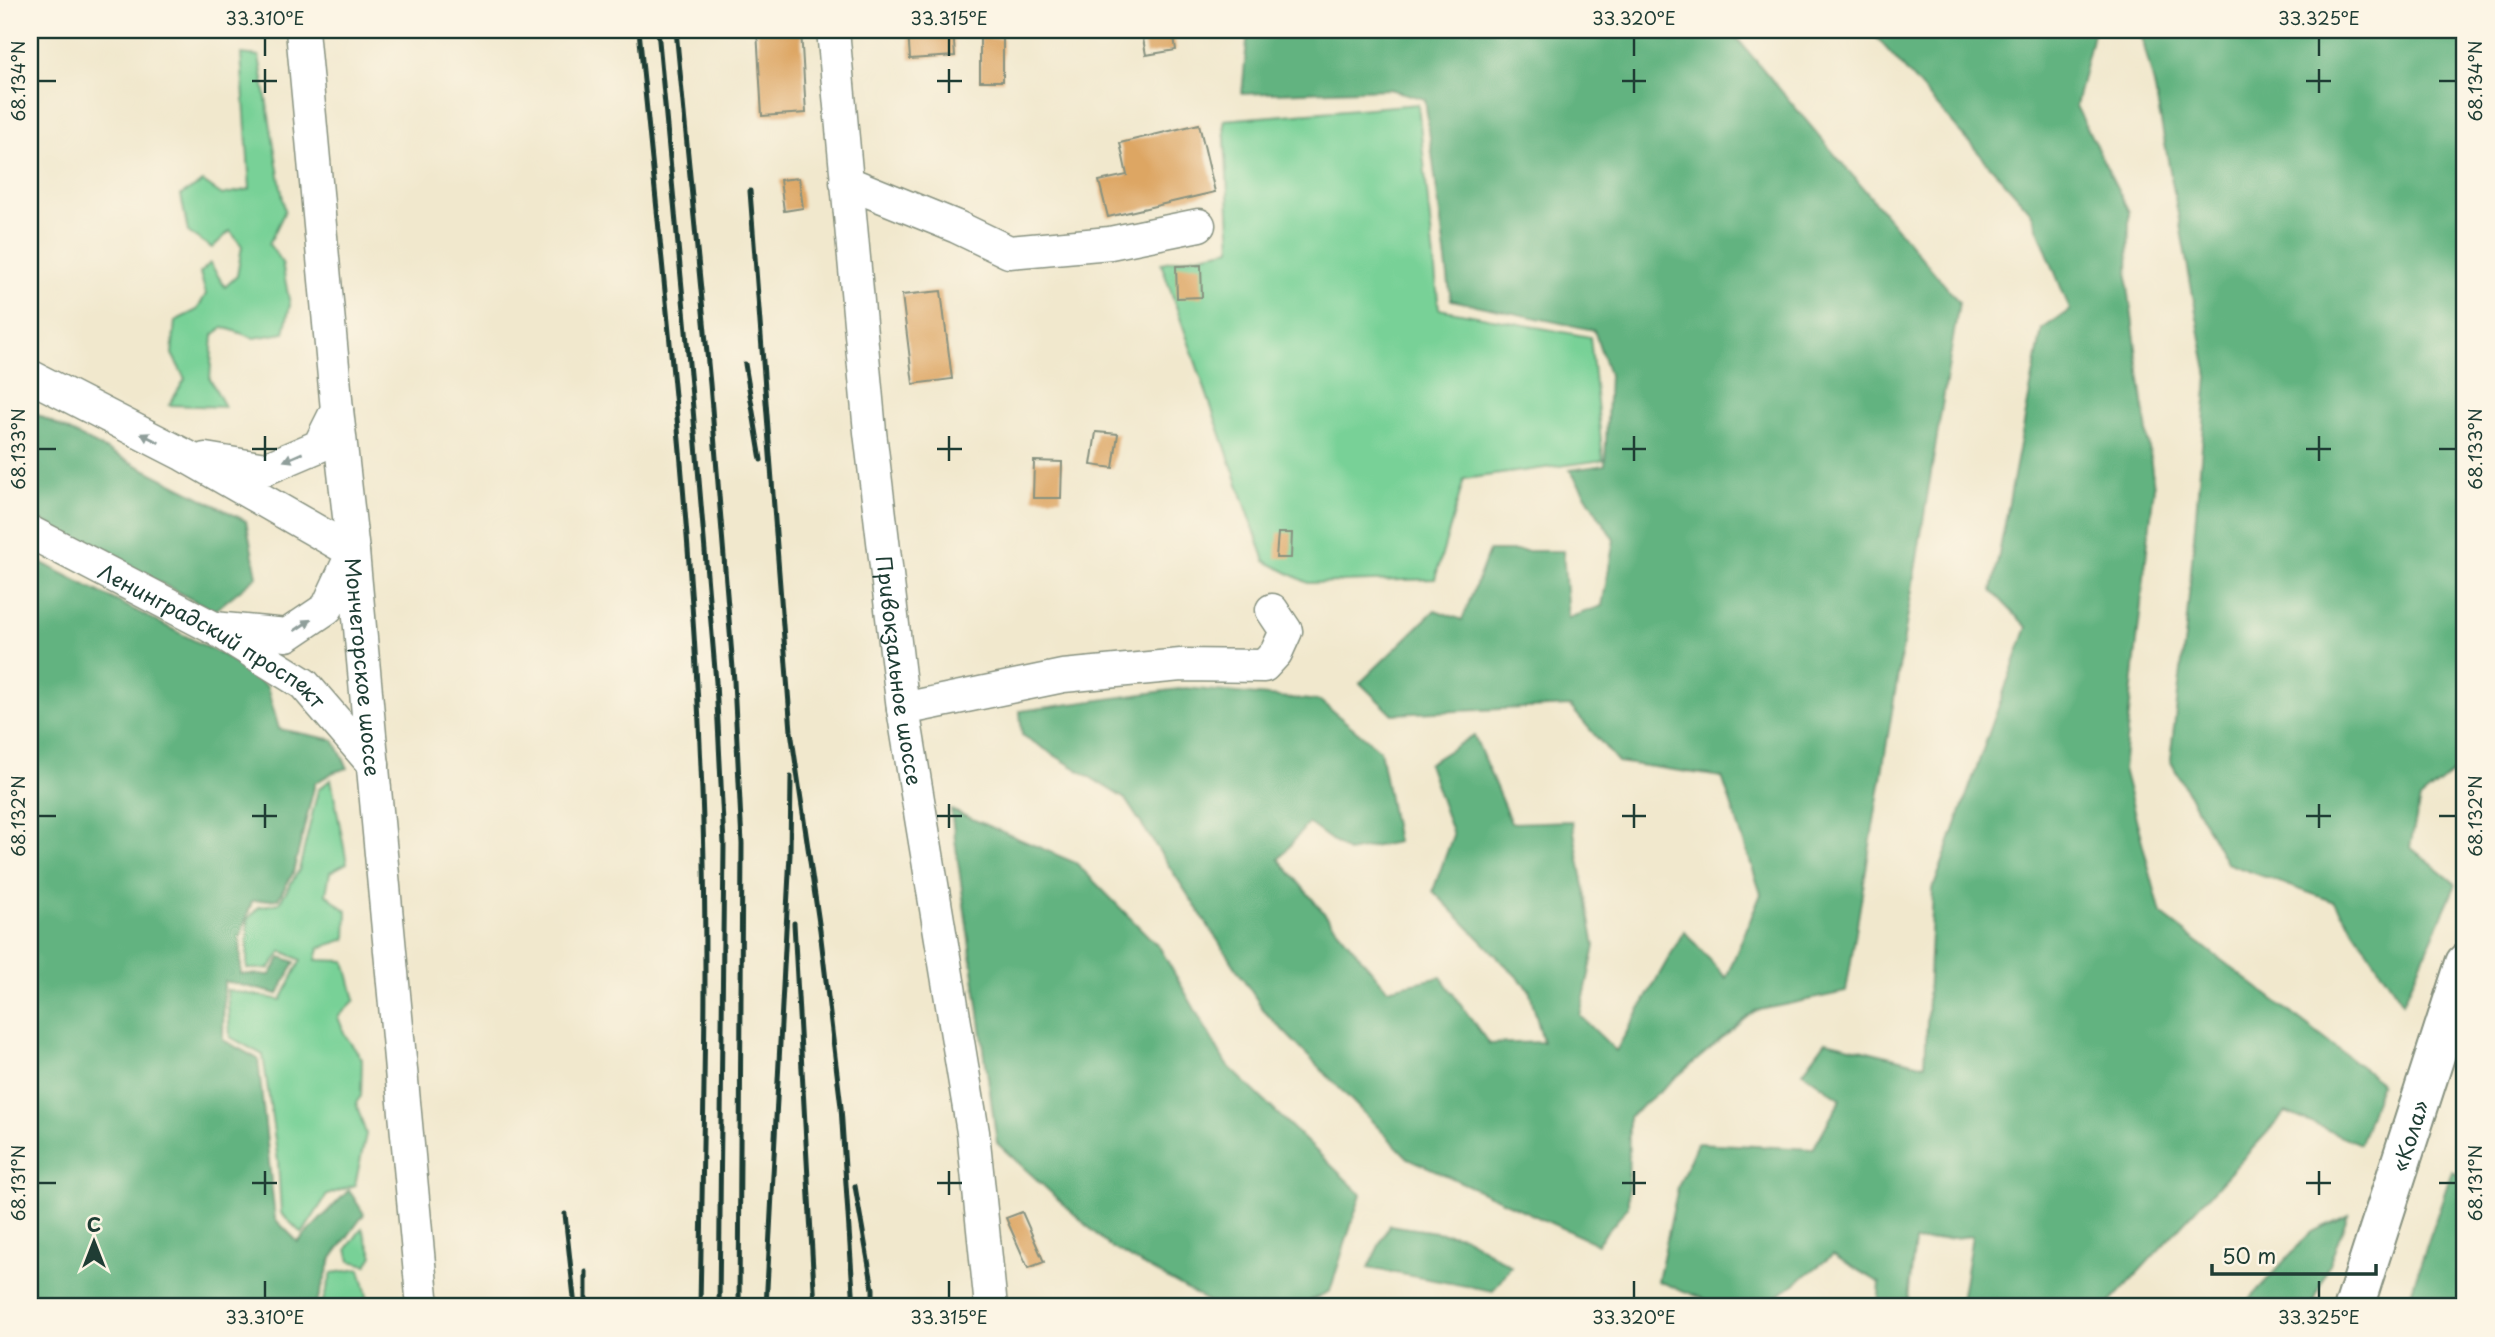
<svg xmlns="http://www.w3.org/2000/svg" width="2495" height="1337" viewBox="0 0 2495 1337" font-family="'Playpen Sans',sans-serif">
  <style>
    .green { fill: #78d197; stroke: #4c8766; stroke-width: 2 }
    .forest { fill: #62b380; stroke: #40785a; stroke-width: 2 }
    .building { fill: #dda663 }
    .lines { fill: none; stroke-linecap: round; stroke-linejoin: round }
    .minor-casing { stroke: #889280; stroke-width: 35 }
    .highway-casing { stroke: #889280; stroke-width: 42 }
    .minor { stroke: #fff; stroke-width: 32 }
    .highway { stroke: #fff; stroke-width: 38 }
    .rail { stroke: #1f3d34; stroke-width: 5 }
    .oneway { fill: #8f9e9a }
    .ticks { fill: none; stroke: #1f3d34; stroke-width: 2.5 }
    .labels { text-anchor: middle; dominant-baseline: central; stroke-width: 7; stroke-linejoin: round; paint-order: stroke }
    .street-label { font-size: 21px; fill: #1f3d34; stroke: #fcf5e5 }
    .neatline { fill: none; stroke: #1f3d34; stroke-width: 2.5 }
    .ticks-label { font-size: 18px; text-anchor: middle; fill: #1f3d34 }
  </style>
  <rect width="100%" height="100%" fill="#fcf5e5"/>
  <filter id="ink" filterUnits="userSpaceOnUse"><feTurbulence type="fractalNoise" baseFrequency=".0143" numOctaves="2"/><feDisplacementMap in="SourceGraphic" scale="14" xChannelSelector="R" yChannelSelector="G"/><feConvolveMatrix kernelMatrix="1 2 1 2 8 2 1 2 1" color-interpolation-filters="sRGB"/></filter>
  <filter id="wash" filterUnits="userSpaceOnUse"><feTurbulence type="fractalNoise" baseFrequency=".00686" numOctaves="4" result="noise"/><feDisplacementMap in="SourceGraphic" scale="28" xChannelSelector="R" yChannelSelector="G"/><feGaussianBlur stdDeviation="1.57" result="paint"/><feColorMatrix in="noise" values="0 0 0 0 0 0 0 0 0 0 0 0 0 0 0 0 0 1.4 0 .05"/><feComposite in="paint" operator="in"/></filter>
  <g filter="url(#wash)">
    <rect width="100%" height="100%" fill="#f1e8cd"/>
    <g class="green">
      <path d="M 241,54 L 259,56 L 285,211 L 269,244 L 282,263 L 290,305 L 284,333 L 254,338 L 223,327 L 213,335 L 210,379 L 225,407 L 169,405 L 185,379 L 172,354 L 175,321 L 197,310 L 206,294 L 200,273 L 210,263 L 225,287 L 237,276 L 242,246 L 230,231 L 212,248 L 188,232 L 181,195 L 203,182 L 222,195 L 250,189 Z"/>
      <path d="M 1418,104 L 1439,309 L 1590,337 L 1603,460 L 1464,479 L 1435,579 L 1308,583 L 1265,561 L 1161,263 L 1231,249 L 1224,120 Z"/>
      <path d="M 331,779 L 347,863 L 330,872 L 326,894 L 347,911 L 346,939 L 319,948 L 316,960 L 345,961 L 355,1000 L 338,1017 L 345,1035 L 362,1059 L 361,1096 L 356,1103 L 366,1134 L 355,1185 L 327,1195 L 302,1234 L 281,1213 L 278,1161 L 263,1055 L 230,1037 L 227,990 L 281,1000 L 301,960 L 282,951 L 269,969 L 247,969 L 248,919 L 259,907 L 279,903 L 299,870 L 318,790 Z"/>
      <path d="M 362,1228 L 373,1256 L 367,1265 L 350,1261 L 347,1249 Z"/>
      <path d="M 360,1269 L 370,1307 L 321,1307 L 332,1273 Z"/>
    </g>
    <g class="forest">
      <path d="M 1259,30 L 1730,30 L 1959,302 L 1846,992 L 1755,1011 L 1629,1117 L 1628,1207 L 1597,1244 L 1408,1158 L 1265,1012 L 1125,799 L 1022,735 L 1020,711 L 1186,688 L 1320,701 L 1380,750 L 1397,842 L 1348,852 L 1308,823 L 1279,859 L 1387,989 L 1441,977 L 1489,1044 L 1543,1042 L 1529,989 L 1433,891 L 1453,835 L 1428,764 L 1474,735 L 1511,823 L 1572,821 L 1595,946 L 1580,1016 L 1616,1051 L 1684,931 L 1726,978 L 1761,894 L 1722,777 L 1618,762 L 1570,706 L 1392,714 L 1360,683 L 1435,610 L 1462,620 L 1489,551 L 1563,551 L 1568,618 L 1602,606 L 1614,540 L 1570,470 L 1605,465 L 1609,375 L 1594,330 L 1451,300 L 1425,99 L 1389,89 L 1242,94 L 1248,31 Z"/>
      <path d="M 1870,30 L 2094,30 L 2076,106 L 2129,212 L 2128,286 L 2154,487 L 2123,769 L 2161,914 L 2381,1082 L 2360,1144 L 2286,1112 L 2106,1307 L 1960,1307 L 1972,1236 L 1915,1242 L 1907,1307 L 1878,1307 L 1880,1283 L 1833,1255 L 1763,1307 L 1725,1307 L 1658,1281 L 1678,1187 L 1697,1143 L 1813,1149 L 1841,1099 L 1803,1072 L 1826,1041 L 1925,1065 L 1933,889 L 2027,627 L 1992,591 L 2042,329 L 2070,310 L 2031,212 Z"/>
      <path d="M 2140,30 L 2465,30 L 2465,751 L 2461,766 L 2420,799 L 2410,847 L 2456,884 L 2403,1003 L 2335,902 L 2226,863 L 2170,760 L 2186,629 L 2208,377 L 2154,84 Z"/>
      <path d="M 30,411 L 246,521 L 257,576 L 214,611 L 30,515 Z"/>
      <path d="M 30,557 L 229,658 L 267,687 L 279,729 L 334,740 L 348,768 L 334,772 L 315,783 L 293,873 L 278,899 L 252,901 L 240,938 L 241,974 L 270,975 L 281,957 L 295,962 L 278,994 L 224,981 L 223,1040 L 258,1059 L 275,1219 L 298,1242 L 349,1190 L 364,1214 L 332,1258 L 315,1307 L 30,1307 Z"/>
      <path d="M 951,810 L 1076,863 L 1160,948 L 1226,1064 L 1361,1194 L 1330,1291 L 1297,1307 L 1218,1307 L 1109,1246 L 997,1143 Z"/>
      <path d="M 2452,1171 L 2465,1180 L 2465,1307 L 2406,1307 Z"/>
      <path d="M 2348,1215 L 2312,1307 L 2242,1307 L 2310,1233 Z"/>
      <path d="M 1389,1225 L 1463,1236 L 1511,1266 L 1493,1291 L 1368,1268 Z"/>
    </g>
    <g id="blocks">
      <g class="building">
        <path d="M 757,30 L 801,30 L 806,113 L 762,116 Z"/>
        <path d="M 908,30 L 953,30 L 955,56 L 910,59 Z"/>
        <path d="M 1159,30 L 1173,30 L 1176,50 L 1146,55 L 1142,33 Z"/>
        <rect x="980" y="38" width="23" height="43"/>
        <path d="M 1199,124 L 1215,192 L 1108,217 L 1099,181 L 1127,175 L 1120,143 Z"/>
        <path d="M 799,178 L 803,208 L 784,211 L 780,180 Z"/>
        <path d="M 1201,265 L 1202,297 L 1177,298 L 1176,266 Z"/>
        <path d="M 941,291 L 952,379 L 913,384 L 902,295 Z"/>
        <path d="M 1096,432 L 1118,434 L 1113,468 L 1091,465 Z"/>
        <path d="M 1034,461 L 1062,462 L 1061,498 L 1033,498 Z"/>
        <path d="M 1278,533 L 1292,533 L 1291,558 L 1276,558 Z"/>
        <path d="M 1022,1212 L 1044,1262 L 1028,1268 L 1006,1218 Z"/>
      </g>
    </g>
  </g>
  <g filter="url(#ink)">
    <use href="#blocks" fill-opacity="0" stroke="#889280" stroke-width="2"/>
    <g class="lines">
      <g class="minor-casing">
        <g id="minor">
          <path id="s1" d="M 302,30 L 337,410 L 353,552 L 423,1307"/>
          <path id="s2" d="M 833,30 L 870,432 L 903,709 L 973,1132 L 991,1307"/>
          <path d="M 846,182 L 957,227 L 1009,252 L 1110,243 L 1199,225"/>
          <path d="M 30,376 L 184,455 L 353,552 L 327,608 L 287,635 L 214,628"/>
          <path d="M 205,459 L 265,469 L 319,446 L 337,410"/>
          <path id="s3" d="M 30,532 L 214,628 L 304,684 L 373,764"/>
          <path d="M 903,709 L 1063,676 L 1181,665 L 1264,666 L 1276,653 L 1286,631 L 1272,610"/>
        </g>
      </g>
      <g class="highway-casing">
        <g id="highway">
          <path id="s4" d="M 2354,1307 L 2465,963"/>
        </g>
      </g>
      <use href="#minor" class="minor"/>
      <use href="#highway" class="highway"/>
      <g class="rail">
        <path d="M 639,30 C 663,275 691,521 701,767 C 709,947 703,1127 700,1307"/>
        <path d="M 658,30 L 691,385 L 716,682 L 724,844 L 719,1307"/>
        <path d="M 676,30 L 710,384 L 734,681 L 742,844 L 739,1307"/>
        <path d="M 750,191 L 791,731 L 820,930 L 841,1107 L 854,1307"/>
        <path d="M 745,364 L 761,460"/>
        <path d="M 794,923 L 815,1307"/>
        <path d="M 855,1186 L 873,1289 L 873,1307"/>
        <path d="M 565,1214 L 575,1307"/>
        <path d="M 586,1272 L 586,1307"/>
        <path d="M 766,1307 L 790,854 L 791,777"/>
      </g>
    </g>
    <defs><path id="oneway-solid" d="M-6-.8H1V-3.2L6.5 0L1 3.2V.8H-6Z" transform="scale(1.75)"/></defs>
    <g class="oneway">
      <use href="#oneway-solid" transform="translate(150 438) rotate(-153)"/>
      <use href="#oneway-solid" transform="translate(293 457) rotate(157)"/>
      <use href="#oneway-solid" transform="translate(303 625) rotate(-34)"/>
    </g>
  </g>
  <path class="ticks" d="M 265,38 L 265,56M 949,38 L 949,56M 1634,38 L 1634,56M 2319,38 L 2319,56M 265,69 L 265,93M 949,69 L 949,93M 1634,69 L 1634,93M 2319,69 L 2319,93M 38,81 L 56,81M 252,81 L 277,81M 937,81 L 962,81M 1622,81 L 1646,81M 2306,81 L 2331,81M 2439,81 L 2456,81M 265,436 L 265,461M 949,436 L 949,461M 1634,436 L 1634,461M 2319,436 L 2319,461M 38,449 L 56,449M 252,449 L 277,449M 937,449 L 962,449M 1622,449 L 1646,449M 2306,449 L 2331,449M 2439,449 L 2456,449M 265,804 L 265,828M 949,804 L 949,828M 1634,804 L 1634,828M 2319,804 L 2319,828M 38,816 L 56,816M 252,816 L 277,816M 937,816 L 962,816M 1622,816 L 1646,816M 2306,816 L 2331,816M 2439,816 L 2456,816M 265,1171 L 265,1195M 949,1171 L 949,1195M 1634,1171 L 1634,1195M 2319,1171 L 2319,1195M 38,1183 L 56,1183M 252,1183 L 277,1183M 937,1183 L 962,1183M 1622,1183 L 1646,1183M 2306,1183 L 2331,1183M 2439,1183 L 2456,1183M 265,1281 L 265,1298M 949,1281 L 949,1298M 1634,1281 L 1634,1298M 2319,1281 L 2319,1298"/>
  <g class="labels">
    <g class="street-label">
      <text stroke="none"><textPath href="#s3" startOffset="210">Ленинградский проспект</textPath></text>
      <text stroke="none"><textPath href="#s1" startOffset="640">Мончегорское шоссе</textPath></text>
      <text stroke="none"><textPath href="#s2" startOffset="644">Привокзальное шоссе</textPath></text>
      <text stroke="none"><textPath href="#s4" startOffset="180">«Кола»</textPath></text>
    </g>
  </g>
  <rect width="2495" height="1337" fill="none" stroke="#fcf5e5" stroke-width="77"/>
  <g transform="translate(94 1242)" stroke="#fcf5e5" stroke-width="5" paint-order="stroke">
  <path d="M0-5L12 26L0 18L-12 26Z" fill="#1f3d34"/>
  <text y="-10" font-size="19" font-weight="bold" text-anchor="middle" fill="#1f3d34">С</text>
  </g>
  <path d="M2212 1264v10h164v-10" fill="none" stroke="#1f3d34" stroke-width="3.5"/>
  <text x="2222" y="1264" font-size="21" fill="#1f3d34" stroke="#fcf5e5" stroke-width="5" paint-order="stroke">50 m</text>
  <rect x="38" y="38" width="2418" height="1260" class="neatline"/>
  <g class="ticks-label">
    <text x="265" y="25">33.310°E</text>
    <text x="949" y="25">33.315°E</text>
    <text x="1634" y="25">33.320°E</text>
    <text x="2319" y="25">33.325°E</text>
    <text transform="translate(19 81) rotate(-90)" y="6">68.134°N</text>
    <text transform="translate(2476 81) rotate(-90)" y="6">68.134°N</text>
    <text transform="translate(19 449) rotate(-90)" y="6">68.133°N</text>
    <text transform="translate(2476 449) rotate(-90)" y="6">68.133°N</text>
    <text transform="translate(19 816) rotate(-90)" y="6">68.132°N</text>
    <text transform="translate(2476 816) rotate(-90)" y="6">68.132°N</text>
    <text transform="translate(19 1183) rotate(-90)" y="6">68.131°N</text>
    <text transform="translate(2476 1183) rotate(-90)" y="6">68.131°N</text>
    <text x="265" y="1324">33.310°E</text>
    <text x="949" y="1324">33.315°E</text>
    <text x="1634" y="1324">33.320°E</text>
    <text x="2319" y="1324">33.325°E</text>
  </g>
</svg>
